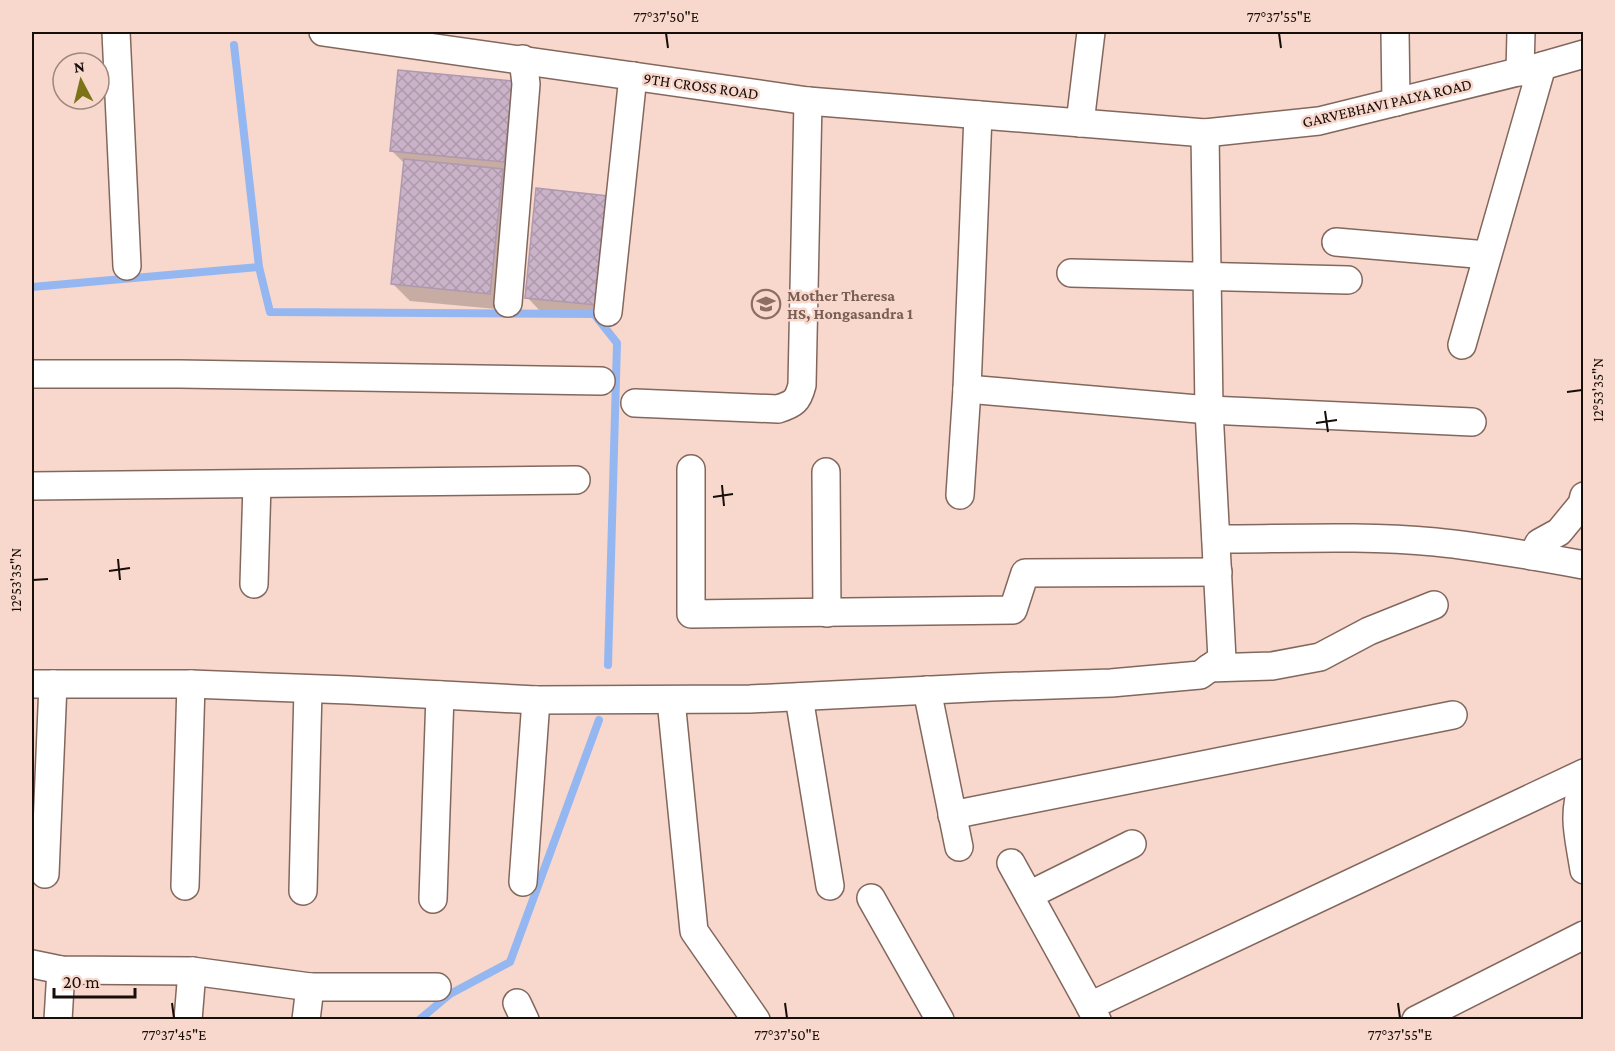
<svg xmlns="http://www.w3.org/2000/svg" width="1615" height="1051" viewBox="0 0 1615 1051" font-family="'Crimson Pro',serif">
  <style>
    .shadow { fill: #0003 }
    .lines { fill: none; stroke-linecap: round; stroke-linejoin: round }
    .stream { stroke: #94b7f2; stroke-width: 8 }
    .building { fill: url(#building-cross-hatch); stroke: #af99ae; stroke-width: 1.5 }
    .minor-casing { stroke: #83675d; stroke-width: 30 }
    .minor { stroke: #fff; stroke-width: 27 }
    .ticks { fill: none; stroke: #170d09; stroke-width: 2 }
    .labels { text-anchor: middle; dominant-baseline: central; stroke-width: 5; stroke-linejoin: round; paint-order: stroke }
    .street-label { font-size: 16px; fill: #170d09; stroke: #f8d8cc }
    .education-label { font-size: 16px; font-weight: bold; fill: #785e54; stroke: #f8d8cc; text-anchor: start }
    .neatline { fill: none; stroke: #170d09; stroke-width: 2 }
    .ticks-label { font-size: 15px; text-anchor: middle; fill: #170d09 }
  </style>
  <defs>
    <pattern id="building-cross-hatch" width="8" height="8" patternUnits="userSpaceOnUse" patternTransform="scale(1.5)"><rect width="8" height="8" fill="#cab3c9"/><path d="M0 0l8 8M0 8l8-8" fill="none" stroke="#ad99ab"/></pattern>
  </defs>
  <rect width="100%" height="100%" fill="#f8d8cc"/>
  <g class="shadow">
    <path d="M 512,83 L 525,96 L 507,310 L 410,301 L 392,283 L 405,164 L 392,151 Z"/>
    <path d="M 538,190 L 610,317 L 540,311 L 527,297 Z"/>
  </g>
  <g class="lines">
    <g class="stream">
      <path d="M 234,45 L 259,267 L 270,312 L 594,314 L 617,343 L 608,665"/>
      <path d="M 32,287 L 259,267"/>
      <path d="M 419,1020 L 450,994 L 510,962 L 599,720"/>
    </g>
  </g>
  <g class="building">
    <path d="M 398,70 L 513,81 L 504,162 L 390,151 Z"/>
    <path d="M 404,159 L 503,169 L 490,294 L 391,284 Z"/>
    <path d="M 536,188 L 608,196 L 597,305 L 525,298 Z"/>
  </g>
  <g class="lines">
    <g class="minor-casing">
      <g id="minor">
        <path d="M 116,32 L 127,266"/>
        <path d="M 323,32 L 808,101 L 1205,133 L 1319,121 L 1542,66 L 1584,54"/>
        <path d="M 1395,32 L 1396,102"/>
        <path d="M 1520,72 L 1521,32"/>
        <path d="M 1080,123 L 1091,32"/>
        <path d="M 1336,242 L 1487,255"/>
        <path d="M 1071,273 L 1348,280"/>
        <path d="M 508,303 L 526,84 L 523,59"/>
        <path d="M 608,312 L 633,76"/>
        <path d="M 1462,345 L 1542,66"/>
        <path d="M 32,374 L 180,374 L 601,381"/>
        <path d="M 967,389 L 1209,410 L 1472,422"/>
        <path d="M 635,403 L 778,409 C 794,404 798,401 802,385 L 808,101"/>
        <path d="M 691,469 L 691,614 L 1013,610 L 1025,573 L 1218,572"/>
        <path d="M 826,472 L 827,613"/>
        <path d="M 32,486 L 576,480"/>
        <path d="M 960,495 L 967,389 L 978,115"/>
        <path d="M 1216,539 C 1288,539 1362,535 1435,542 C 1485,547 1534,556 1584,565"/>
        <path d="M 1532,556 L 1539,543 L 1559,532 L 1582,504 L 1584,496"/>
        <path d="M 254,584 L 257,484"/>
        <path d="M 1209,668 L 1272,666 L 1320,657 L 1369,631 L 1434,605"/>
        <path d="M 32,684 L 191,684 L 349,690 L 536,700 L 750,699 L 991,687 L 1111,683 L 1200,675 L 1222,659 L 1209,410 L 1205,133"/>
        <path d="M 927,690 L 959,847"/>
        <path d="M 799,697 L 830,886"/>
        <path d="M 671,700 L 694,931 L 756,1020"/>
        <path d="M 1584,782 C 1571,814 1579,837 1584,870"/>
        <path d="M 952,815 L 1453,715"/>
        <path d="M 1011,863 L 1090,1006"/>
        <path d="M 45,874 L 53,684"/>
        <path d="M 523,882 L 536,700"/>
        <path d="M 185,886 L 191,684"/>
        <path d="M 303,891 L 308,689"/>
        <path d="M 1029,895 L 1132,844"/>
        <path d="M 871,898 L 940,1020"/>
        <path d="M 433,899 L 440,695"/>
        <path d="M 32,964 L 61,970 L 192,971 L 310,987 L 437,987"/>
        <path d="M 517,1003 L 525,1020"/>
        <path d="M 58,1020 L 61,970"/>
        <path d="M 188,1020 L 192,971"/>
        <path d="M 306,1020 L 310,987"/>
        <path d="M 1097,1020 L 1090,1006 L 1584,773"/>
        <path d="M 1416,1020 L 1584,935"/>
      </g>
    </g>
    <use href="#minor" class="minor"/>
  </g>
  <path class="ticks" d="M 666,33 L 668,48M 1279,33 L 1281,48M 1567,392 L 1582,390M 1325,411 L 1328,432M 1316,423 L 1337,420M 722,485 L 724,506M 713,497 L 733,494M 118,559 L 120,580M 109,571 L 130,568M 33,580 L 48,579M 172,1003 L 174,1018M 785,1003 L 787,1018M 1398,1003 L 1400,1018"/>
  <defs>
    <g id="school-ring" transform="scale(1.5)"><circle r="9.5" fill="#f8d8cc" stroke="#8d6e63" stroke-width="1.5"/><path d="M0-5L7-2L0 1L-7-2ZM-4 1L0 2.5L4 1V4Q0 6-4 4Z" fill="#8d6e63"/></g>
  </defs>
  <g fill-rule="evenodd">
    <use href="#school-ring" x="766" y="304"/>
  </g>
  <g class="labels">
    <g class="street-label">
      <text transform="translate(701 86) rotate(8)">9TH CROSS ROAD</text>
      <text transform="translate(1387 103) rotate(-13)">GARVEBHAVI PALYA ROAD</text>
    </g>
    <g class="education-label">
      <text x="787" y="295">Mother Theresa<tspan x="787" dy="18">HS, Hongasandra 1</tspan></text>
    </g>
  </g>
  <rect width="1615" height="1051" fill="none" stroke="#f8d8cc" stroke-width="66"/>
  <g transform="translate(81 81) rotate(353)"><circle r="28" fill="#f8d8cc" stroke="#9e877e" stroke-width="1.5"/>
  <path d="M0-4.5L10 22L0 15L-10 22Z" fill="#7b7316"/>
  <text y="-9" font-size="16" font-weight="bold" text-anchor="middle" fill="#170d09">N</text>
  </g>
  <path d="M54 988v9h81v-9" fill="none" stroke="#170d09" stroke-width="3"/>
  <text x="63" y="988" font-size="18" fill="#170d09" stroke="#f8d8cc" stroke-width="4.5" paint-order="stroke">20 m</text>
  <rect x="33" y="33" width="1549" height="985" class="neatline"/>
  <g class="ticks-label">
    <text x="666" y="22">77°37'50"E</text>
    <text x="1279" y="22">77°37'55"E</text>
    <text transform="translate(1598 390) rotate(-90)" y="5">12°53'35"N</text>
    <text transform="translate(16 580) rotate(-90)" y="5">12°53'35"N</text>
    <text x="174" y="1040">77°37'45"E</text>
    <text x="787" y="1040">77°37'50"E</text>
    <text x="1400" y="1040">77°37'55"E</text>
  </g>
</svg>
